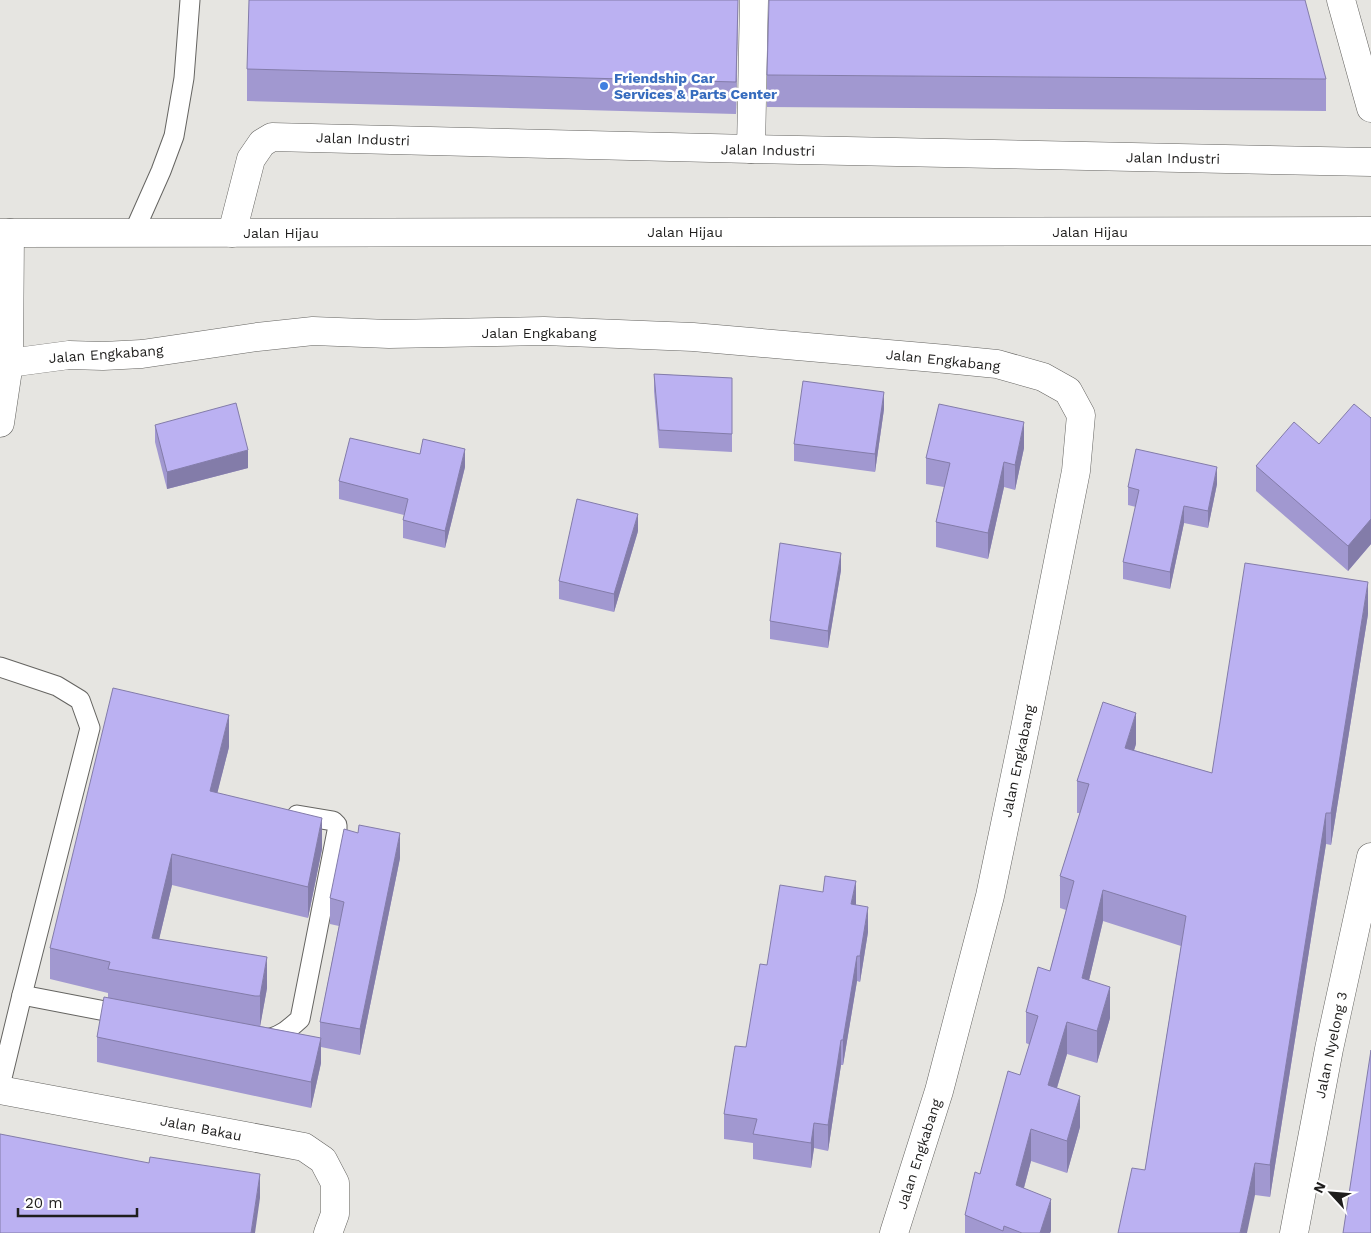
<svg xmlns="http://www.w3.org/2000/svg" width="1371" height="1233" viewBox="0 0 1371 1233" font-family="'Work Sans',sans-serif">
  <style>
    .lines { fill: none; stroke-linecap: round; stroke-linejoin: round }
    .service-casing { stroke: #656461; stroke-width: 21 }
    .minor-casing { stroke: #656461; stroke-width: 29 }
    .primary-casing { stroke: #656461; stroke-width: 29 }
    .service { stroke: #fff; stroke-width: 19 }
    .minor { stroke: #fff; stroke-width: 28 }
    .primary { stroke: #fff; stroke-width: 28 }
    .wall { fill: #a198d0 }
    .shaded-wall { fill: #837ca9 }
    .building { fill: #bbb1f2; stroke: #837ca9 }
    .shop-dot { fill: #3f7fe0; stroke: #fff; stroke-width: 2 }
    .labels { text-anchor: middle; dominant-baseline: central; stroke-width: 5; stroke-linejoin: round; paint-order: stroke }
    .shop-label { font-size: 14px; font-weight: bold; fill: #366cbe; stroke: #fff; text-anchor: start }
    .street-label { font-size: 14px; fill: #1f1e1d; stroke: #fff }
  </style>
  <rect width="100%" height="100%" fill="#e6e5e1"/>
  <g class="lines">
    <g class="service-casing">
      <g id="service">
        <path d="M 133,234 L 161,171 L 174,136 L 184,78 L 190,0"/>
        <path d="M 0,667 L 57,686 L 80,700 L 90,728 L 22,995 L 0,1086"/>
        <path d="M 22,995 L 126,1015"/>
        <path d="M 264,1039 C 279,1038 289,1029 300,1019 L 337,831 L 337,825 L 333,821 L 297,815"/>
      </g>
    </g>
    <g class="minor-casing">
      <g id="minor">
        <path d="M 1341,0 L 1371,108"/>
        <path d="M 751,149 L 754,0"/>
        <path d="M 232,233 L 251,159 L 262,143 L 272,137 L 751,149 L 1371,162"/>
        <path d="M 9,363 L 69,355 L 103,356 L 142,354 L 257,337 L 313,331 L 389,334 L 544,331 L 693,337 L 946,359 L 997,364 L 1043,377 L 1068,391 L 1081,415 L 1076,471 L 1025,728 L 990,896 L 939,1091 L 894,1233"/>
        <path d="M 0,423 L 9,363 L 10,233"/>
        <path d="M 0,1090 L 304,1147 L 323,1160 L 335,1183 L 335,1214 L 328,1233"/>
        <path d="M 1294,1233 L 1329,1049 L 1371,857"/>
      </g>
    </g>
    <g class="primary-casing">
      <path id="primary" d="M 0,233 L 1371,231"/>
    </g>
    <use href="#service" class="service"/>
    <use href="#minor" class="minor"/>
    <use href="#primary" class="primary"/>
  </g>
  <g class="wall">
    <path d="M 738,0 L 736,114 L 247,101 L 247,69 Z"/>
    <path d="M 767,75 L 1326,79 L 1326,111 L 767,107 Z"/>
    <path d="M 654,374 L 732,378 L 732,452 L 659,448 L 654,391 Z"/>
    <path d="M 884,409 L 875,472 L 794,461 L 794,444 Z"/>
    <path d="M 1371,418 L 1371,544 L 1348,571 L 1256,491 L 1256,466 L 1319,444 Z"/>
    <path d="M 155,425 L 248,468 L 167,489 L 155,442 Z"/>
    <path d="M 1024,448 L 1015,490 L 1004,487 L 988,559 L 936,547 L 936,522 L 944,487 L 926,484 L 926,458 Z"/>
    <path d="M 465,467 L 445,548 L 403,538 L 403,520 L 404,515 L 339,499 L 339,481 Z"/>
    <path d="M 1217,484 L 1208,528 L 1184,523 L 1170,589 L 1123,579 L 1123,562 L 1136,507 L 1128,505 L 1128,487 Z"/>
    <path d="M 638,531 L 614,612 L 559,599 L 559,581 Z"/>
    <path d="M 841,570 L 828,648 L 770,639 L 770,621 Z"/>
    <path d="M 1368,614 L 1331,845 L 1326,844 L 1270,1197 L 1255,1195 L 1145,1170 L 1181,946 L 1103,921 L 1089,980 L 1110,1018 L 1097,1063 L 1067,1054 L 1057,1088 L 1080,1127 L 1067,1173 L 1031,1161 L 1024,1188 L 1051,1231 L 1050,1233 L 965,1233 L 965,1215 L 980,1174 L 1020,1075 L 1030,1045 L 1026,1043 L 1026,1012 L 1050,971 L 1066,910 L 1060,908 L 1060,876 L 1080,813 L 1077,813 L 1077,781 L 1136,744 L 1134,750 L 1212,773 Z"/>
    <path d="M 229,747 L 217,793 L 322,849 L 308,918 L 172,885 L 159,939 L 267,988 L 260,1026 L 320,1038 L 320,1022 L 339,926 L 330,924 L 330,898 L 400,858 L 360,1055 L 321,1047 L 321,1063 L 311,1108 L 97,1062 L 97,1037 L 108,997 L 108,993 L 50,979 L 50,948 Z"/>
    <path d="M 856,905 L 868,932 L 860,982 L 857,981 L 843,1065 L 841,1065 L 828,1151 L 814,1148 L 811,1168 L 753,1159 L 753,1143 L 724,1139 L 724,1114 L 746,1047 L 767,965 Z"/>
  </g>
  <g class="shaded-wall">
    <path d="M 738,0 L 736,114 L 736,82 Z"/>
    <path d="M 884,392 L 884,409 L 875,472 L 875,454 Z"/>
    <path d="M 1024,422 L 1024,448 L 1015,490 L 1015,465 Z"/>
    <path d="M 465,449 L 465,467 L 445,548 L 445,531 Z"/>
    <path d="M 248,450 L 248,468 L 167,489 L 167,472 Z"/>
    <path d="M 1004,462 L 1004,487 L 988,559 L 988,533 Z"/>
    <path d="M 1217,467 L 1217,484 L 1208,528 L 1208,511 Z"/>
    <path d="M 1184,506 L 1184,523 L 1170,589 L 1170,572 Z"/>
    <path d="M 638,514 L 638,531 L 614,612 L 614,594 Z"/>
    <path d="M 1371,519 L 1371,544 L 1348,571 L 1348,546 Z"/>
    <path d="M 841,553 L 841,570 L 828,648 L 828,631 Z"/>
    <path d="M 1368,582 L 1368,614 L 1331,845 L 1331,813 Z"/>
    <path d="M 1136,713 L 1136,744 L 1125,779 L 1125,748 Z"/>
    <path d="M 229,715 L 229,747 L 210,822 L 210,791 Z"/>
    <path d="M 1326,813 L 1326,844 L 1270,1197 L 1270,1165 Z"/>
    <path d="M 322,818 L 322,849 L 308,918 L 308,887 Z"/>
    <path d="M 400,833 L 400,858 L 360,1055 L 360,1029 Z"/>
    <path d="M 172,854 L 172,885 L 152,969 L 152,938 Z"/>
    <path d="M 856,881 L 856,906 L 851,904 Z"/>
    <path d="M 1103,890 L 1103,921 L 1082,1010 L 1082,978 Z"/>
    <path d="M 868,907 L 868,932 L 860,982 L 860,956 Z"/>
    <path d="M 857,956 L 857,981 L 843,1065 L 843,1040 Z"/>
    <path d="M 267,957 L 267,988 L 260,1027 L 260,996 Z"/>
    <path d="M 1110,987 L 1110,1018 L 1097,1063 L 1097,1031 Z"/>
    <path d="M 1067,1022 L 1067,1054 L 1048,1117 L 1048,1085 Z"/>
    <path d="M 321,1038 L 321,1063 L 311,1108 L 311,1082 Z"/>
    <path d="M 841,1040 L 841,1065 L 828,1151 L 828,1125 Z"/>
    <path d="M 1080,1096 L 1080,1127 L 1067,1173 L 1067,1141 Z"/>
    <path d="M 814,1123 L 814,1148 L 811,1168 L 811,1143 Z"/>
    <path d="M 1031,1129 L 1031,1161 L 1016,1217 L 1016,1185 Z"/>
    <path d="M 1255,1163 L 1255,1195 L 1247,1233 L 1240,1233 Z"/>
    <path d="M 260,1174 L 260,1198 L 255,1233 L 251,1233 Z"/>
    <path d="M 1051,1199 L 1051,1231 L 1050,1233 L 1040,1233 Z"/>
  </g>
  <g class="building">
    <path d="M 249,0 L 738,0 L 736,82 L 247,69 Z"/>
    <path d="M 769,0 L 1305,0 L 1326,79 L 767,75 Z"/>
    <path d="M 654,374 L 732,378 L 732,434 L 659,430 Z"/>
    <path d="M 803,381 L 884,392 L 875,454 L 794,444 Z"/>
    <path d="M 236,403 L 248,450 L 167,472 L 155,425 Z"/>
    <path d="M 939,404 L 1024,422 L 1015,465 L 1004,462 L 988,533 L 936,522 L 950,463 L 926,458 Z"/>
    <path d="M 1354,404 L 1371,418 L 1371,519 L 1348,546 L 1256,466 L 1294,422 L 1319,444 Z"/>
    <path d="M 350,438 L 420,454 L 423,439 L 465,449 L 445,531 L 403,520 L 408,499 L 339,481 Z"/>
    <path d="M 1136,449 L 1217,467 L 1208,511 L 1184,506 L 1170,572 L 1123,562 L 1139,490 L 1128,487 Z"/>
    <path d="M 577,499 L 638,514 L 614,594 L 559,581 Z"/>
    <path d="M 780,543 L 841,553 L 828,631 L 770,621 Z"/>
    <path d="M 1245,563 L 1368,582 L 1331,813 L 1326,813 L 1270,1165 L 1255,1163 L 1240,1233 L 1118,1233 L 1132,1168 L 1145,1170 L 1186,916 L 1103,890 L 1082,978 L 1110,987 L 1097,1031 L 1067,1022 L 1048,1085 L 1080,1096 L 1067,1141 L 1031,1129 L 1016,1185 L 1051,1199 L 1040,1233 L 1022,1233 L 1004,1226 L 1003,1231 L 965,1215 L 975,1172 L 980,1174 L 1008,1071 L 1020,1075 L 1038,1016 L 1026,1012 L 1038,967 L 1050,971 L 1074,881 L 1060,876 L 1089,784 L 1077,781 L 1103,702 L 1136,713 L 1125,748 L 1212,773 Z"/>
    <path d="M 113,688 L 229,715 L 210,791 L 322,818 L 308,887 L 172,854 L 152,938 L 267,957 L 260,996 L 255,996 L 108,969 L 110,962 L 50,948 Z"/>
    <path d="M 359,825 L 400,833 L 360,1029 L 320,1022 L 344,902 L 330,898 L 344,829 L 358,833 Z"/>
    <path d="M 825,876 L 856,881 L 851,904 L 868,907 L 860,956 L 857,956 L 843,1040 L 841,1040 L 828,1125 L 814,1123 L 811,1143 L 753,1134 L 757,1119 L 724,1114 L 735,1046 L 746,1047 L 760,964 L 767,965 L 780,885 L 823,892 Z"/>
    <path d="M 104,997 L 321,1038 L 311,1082 L 97,1037 Z"/>
    <path d="M 1371,1050 L 1371,1233 L 1343,1233 Z"/>
    <path d="M 0,1134 L 149,1163 L 150,1157 L 260,1174 L 251,1233 L 0,1233 Z"/>
  </g>
  <circle class="shop-dot" cx="604" cy="86" r="5"/>
  <g class="labels">
    <g class="shop-label">
      <text x="614" y="78">Friendship Car<tspan x="614" dy="16">Services &amp; Parts Center</tspan></text>
    </g>
    <g class="street-label">
      <text transform="translate(363 139) rotate(2)">Jalan Industri</text>
      <text transform="translate(768 150) rotate(1)">Jalan Industri</text>
      <text transform="translate(1173 158) rotate(1)">Jalan Industri</text>
      <text x="685" y="232">Jalan Hijau</text>
      <text x="1090" y="232">Jalan Hijau</text>
      <text x="281" y="233">Jalan Hijau</text>
      <text x="539" y="333">Jalan Engkabang</text>
      <text transform="translate(106 354) rotate(-4)">Jalan Engkabang</text>
      <text transform="translate(943 360) rotate(6)">Jalan Engkabang</text>
      <text transform="translate(1018 761) rotate(-78)">Jalan Engkabang</text>
      <text transform="translate(1331 1045) rotate(-78)">Jalan Nyelong 3</text>
      <text transform="translate(201 1128) rotate(11)">Jalan Bakau</text>
      <text transform="translate(919 1154) rotate(-72)">Jalan Engkabang</text>
    </g>
  </g>
  <g transform="translate(1331 1193) rotate(296)" stroke="#ffffff" stroke-width="4" paint-order="stroke">
  <path d="M0-4L9 19L0 12L-9 19Z" fill="#1f1e1d"/>
  <text y="-8" font-size="14" font-weight="bold" text-anchor="middle" fill="#1f1e1d">N</text>
  </g>
  <path d="M18 1208v8h119v-8" fill="none" stroke="#1f1e1d" stroke-width="2.5"/>
  <text x="25" y="1208" font-size="15" fill="#1f1e1d" stroke="#ffffff" stroke-width="4" paint-order="stroke">20 m</text>
</svg>
